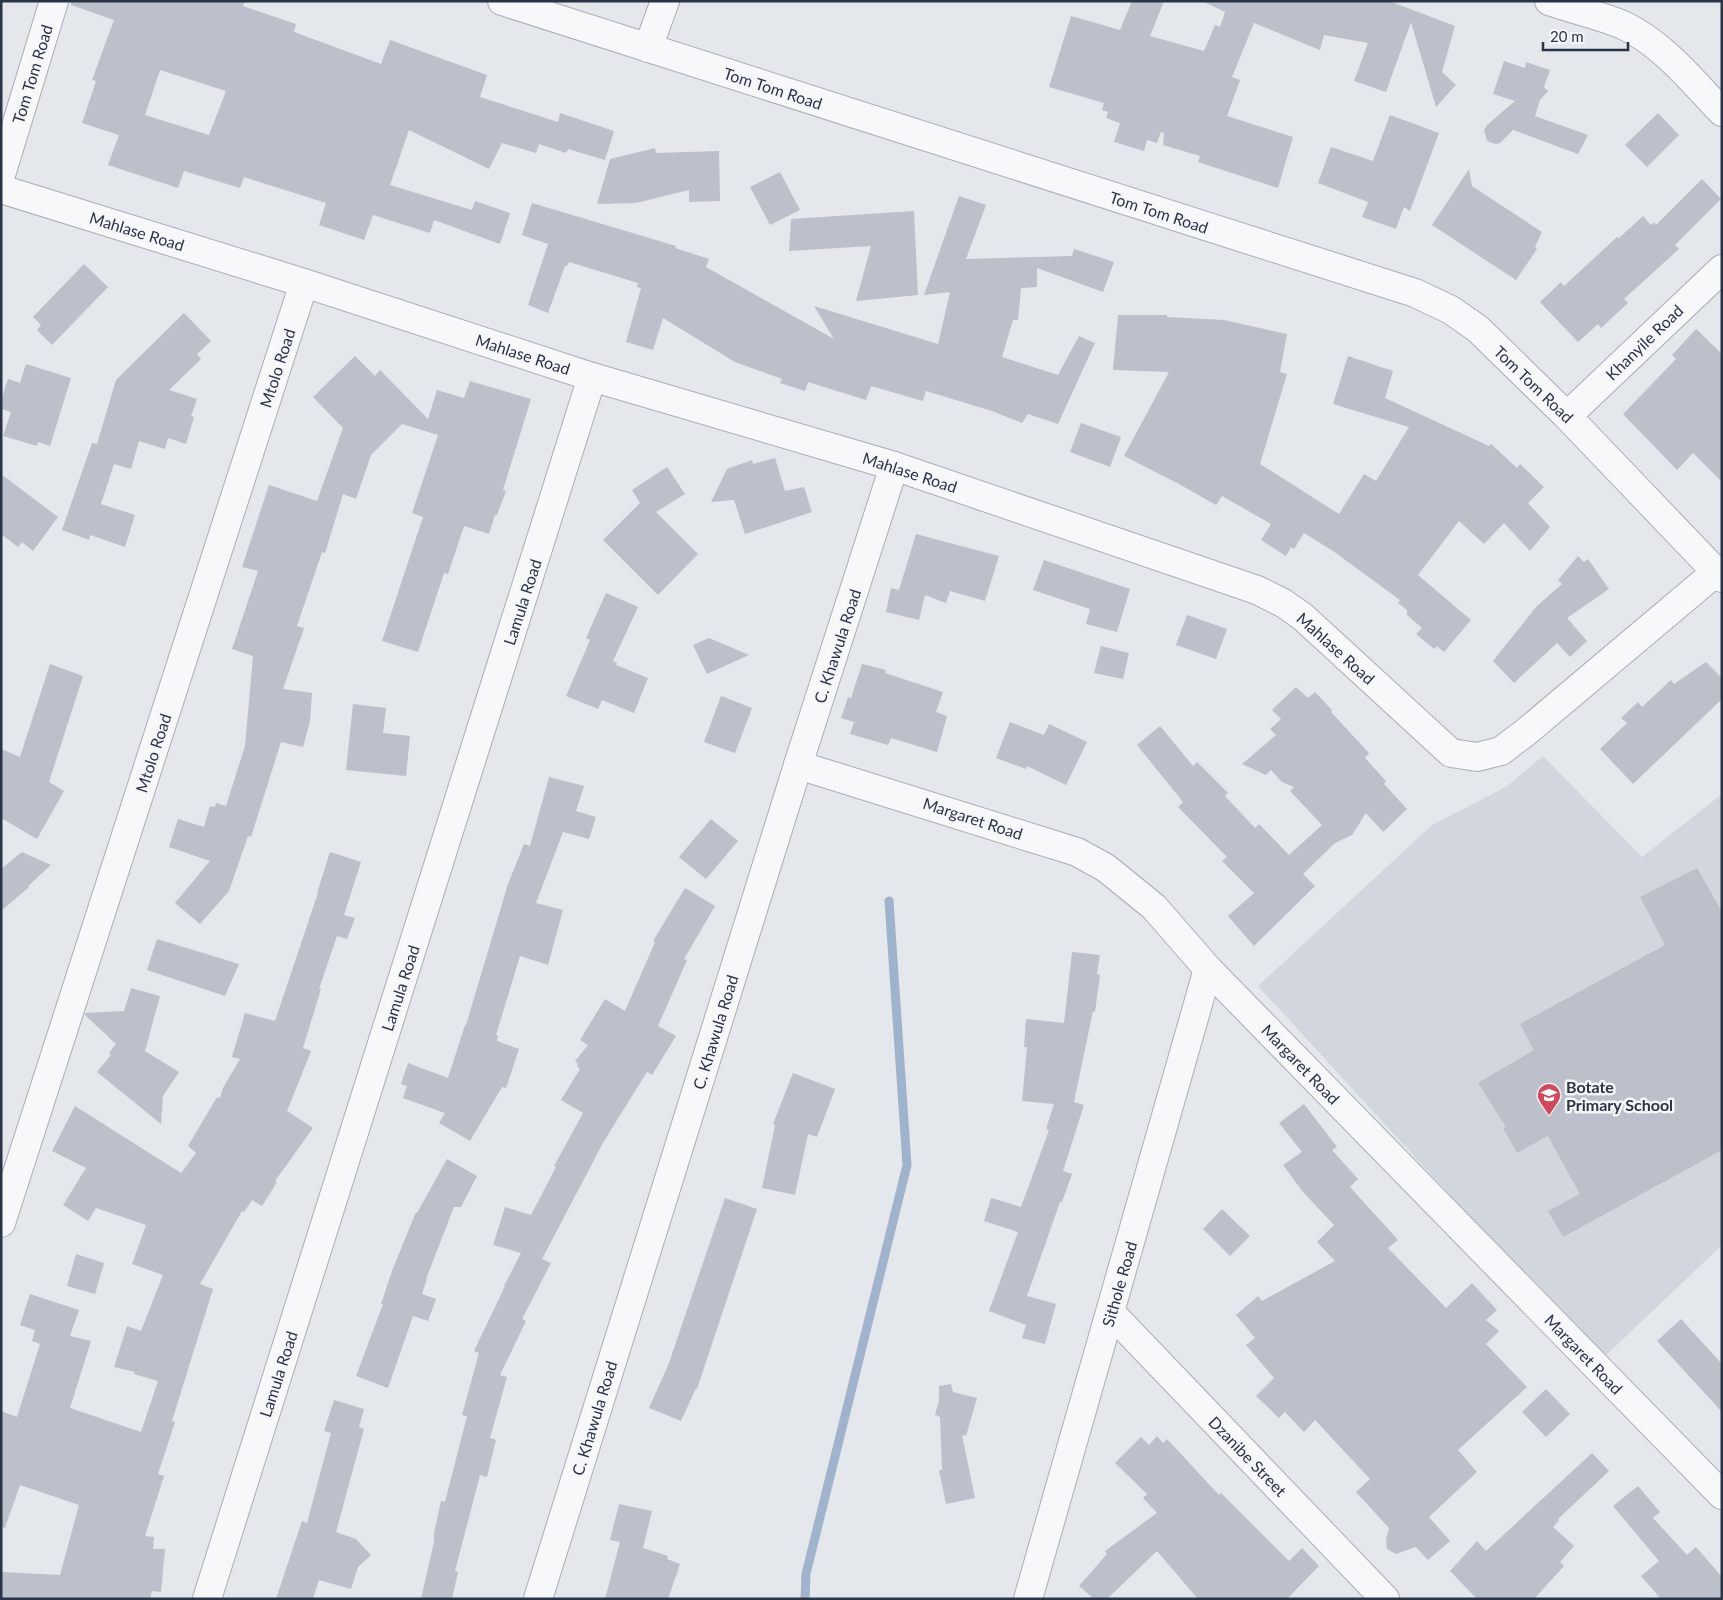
<svg xmlns="http://www.w3.org/2000/svg" width="1723" height="1600" viewBox="0 0 1723 1600" font-family="Lato,sans-serif">
  <style>
    .built { fill: #d2d6de }
    .lines { fill: none; stroke-linecap: round; stroke-linejoin: round }
    .stream { stroke: #9fb4cc; stroke-width: 9 }
    .building { fill: #bbc0ca; fill-rule: evenodd }
    .minor-casing { stroke: #a9aeb7; stroke-width: 30 }
    .minor { stroke: #f7f8fa; stroke-width: 28 }
    .labels { text-anchor: middle; dominant-baseline: central; stroke-width: 5; stroke-linejoin: round; paint-order: stroke }
    .street-label { font-size: 16px; fill: #2b3445; stroke: #f4f6f9 }
    .poi-label { font-size: 16px; font-weight: bold; fill: #2b3445; stroke: #f4f6f9; text-anchor: start }
  </style>
  <rect width="100%" height="100%" fill="#e4e7ec"/>
  <path class="built" d="M 1543,756 L 1642,857 L 1722,794 L 1722,1245 L 1601,1360 L 1258,986 L 1432,825 L 1506,787 Z"/>
  <g class="lines">
    <path class="stream" d="M 805,1599 L 806,1574 L 907,1165 L 889,901"/>
  </g>
  <g class="building">
    <path d="M 71,1 L 245,1 L 243,6 L 296,24 L 294,32 L 381,64 L 390,40 L 487,75 L 480,97 L 558,122 L 560,113 L 614,131 L 605,160 L 568,149 L 566,153 L 539,144 L 536,153 L 502,143 L 489,169 L 409,130 L 390,185 L 472,210 L 475,201 L 510,213 L 500,244 L 434,220 L 430,233 L 373,215 L 364,240 L 319,225 L 326,203 L 244,177 L 240,188 L 184,171 L 178,188 L 108,165 L 119,135 L 82,123 L 96,81 L 92,80 L 114,20 L 71,5 ZM 160,70 L 226,91 L 209,135 L 145,115 Z"/>
    <path d="M 1132,1 L 1164,1 L 1150,36 L 1204,51 L 1215,25 L 1220,27 L 1225,12 L 1202,1 L 1389,1 L 1455,26 L 1442,72 L 1456,85 L 1436,107 L 1411,22 L 1386,92 L 1354,81 L 1368,43 L 1324,35 L 1320,50 L 1254,23 L 1232,77 L 1240,80 L 1227,116 L 1293,137 L 1278,188 L 1198,162 L 1200,156 L 1163,145 L 1164,133 L 1161,132 L 1157,143 L 1147,140 L 1144,151 L 1114,142 L 1120,123 L 1106,118 L 1108,112 L 1102,110 L 1104,103 L 1049,87 L 1071,16 L 1120,30 Z"/>
    <path d="M 1504,61 L 1525,68 L 1526,62 L 1550,70 L 1544,87 L 1548,91 L 1540,100 L 1535,116 L 1588,135 L 1578,154 L 1513,130 L 1500,143 L 1496,144 L 1487,141 L 1484,130 L 1487,125 L 1515,101 L 1493,94 Z"/>
    <path d="M 1658,113 L 1679,135 L 1647,167 L 1625,145 Z"/>
    <path d="M 1390,115 L 1439,133 L 1410,211 L 1404,207 L 1396,229 L 1362,217 L 1368,202 L 1318,183 L 1331,147 L 1373,161 Z"/>
    <path d="M 655,148 L 656,153 L 719,151 L 720,201 L 689,202 L 689,190 L 636,203 L 597,204 L 610,159 Z"/>
    <path d="M 1469,169 L 1472,186 L 1542,232 L 1535,247 L 1537,249 L 1516,280 L 1432,225 Z"/>
    <path d="M 780,172 L 800,210 L 770,225 L 750,187 Z"/>
    <path d="M 1702,179 L 1721,199 L 1675,245 L 1679,249 L 1624,299 L 1628,303 L 1601,328 L 1598,324 L 1578,342 L 1540,302 L 1561,282 L 1564,286 L 1617,237 L 1619,238 L 1643,216 L 1651,225 L 1654,222 L 1656,225 Z"/>
    <path d="M 959,196 L 986,205 L 966,259 L 1072,256 L 1074,249 L 1114,262 L 1103,292 L 1037,268 L 1037,287 L 1021,288 L 1018,320 L 1013,320 L 1002,357 L 1058,375 L 1079,336 L 1095,343 L 1058,424 L 1028,414 L 1022,423 L 992,411 L 926,391 L 923,401 L 871,386 L 866,400 L 808,382 L 805,391 L 780,383 L 782,379 L 735,362 L 663,318 L 653,350 L 626,342 L 641,288 L 637,287 L 638,283 L 569,262 L 567,266 L 565,266 L 548,313 L 528,305 L 548,244 L 522,235 L 532,203 L 676,246 L 675,248 L 709,259 L 706,267 L 834,339 L 814,306 L 938,344 L 950,292 L 924,295 Z"/>
    <path d="M 914,211 L 918,295 L 856,301 L 871,246 L 789,251 L 791,219 Z"/>
    <path d="M 84,264 L 108,287 L 52,345 L 37,330 L 41,325 L 33,317 Z"/>
    <path d="M 184,313 L 211,341 L 197,354 L 201,359 L 169,390 L 197,399 L 191,416 L 194,417 L 186,444 L 168,438 L 165,449 L 139,441 L 131,469 L 114,464 L 101,504 L 135,515 L 125,547 L 90,535 L 89,540 L 62,530 L 92,443 L 97,444 L 116,380 Z"/>
    <path d="M 1118,315 L 1167,315 L 1167,317 L 1224,320 L 1287,334 L 1280,372 L 1287,374 L 1260,464 L 1339,514 L 1364,474 L 1376,481 L 1409,427 L 1333,404 L 1348,356 L 1393,371 L 1385,398 L 1489,446 L 1491,444 L 1517,468 L 1520,464 L 1544,487 L 1528,503 L 1550,527 L 1530,551 L 1504,523 L 1484,544 L 1459,521 L 1418,575 L 1471,620 L 1444,652 L 1437,646 L 1434,649 L 1416,634 L 1422,628 L 1407,615 L 1407,610 L 1398,603 L 1400,600 L 1333,551 L 1304,533 L 1294,549 L 1291,547 L 1286,556 L 1261,540 L 1271,524 L 1222,496 L 1216,505 L 1179,484 L 1124,456 L 1169,372 L 1113,370 Z"/>
    <path d="M 1696,329 L 1722,354 L 1722,482 L 1693,453 L 1677,470 L 1623,414 L 1676,359 L 1672,355 Z"/>
    <path d="M 355,356 L 375,376 L 380,370 L 428,419 L 437,390 L 464,398 L 470,381 L 531,399 L 503,490 L 506,491 L 497,515 L 495,515 L 489,534 L 464,526 L 448,574 L 444,573 L 418,652 L 382,641 L 423,517 L 412,513 L 438,435 L 402,424 L 371,455 L 356,499 L 343,494 L 325,553 L 322,552 L 297,626 L 304,628 L 283,689 L 312,693 L 310,721 L 303,747 L 281,742 L 251,837 L 248,836 L 229,891 L 200,924 L 175,903 L 210,861 L 169,847 L 178,819 L 204,827 L 210,806 L 215,807 L 216,803 L 226,806 L 245,746 L 253,656 L 232,649 L 258,571 L 242,567 L 269,485 L 317,501 L 343,428 L 313,397 Z"/>
    <path d="M 26,364 L 71,378 L 50,446 L 38,442 L 37,446 L 3,436 L 11,412 L 1,409 L 1,400 L 8,379 L 20,383 Z"/>
    <path d="M 1081,423 L 1121,437 L 1110,467 L 1070,452 Z"/>
    <path d="M 775,458 L 785,491 L 804,487 L 812,512 L 745,534 L 734,500 L 711,502 L 727,469 L 752,460 L 753,464 Z"/>
    <path d="M 667,467 L 685,494 L 656,512 L 698,554 L 658,595 L 603,540 L 640,503 L 632,490 Z"/>
    <path d="M 1,474 L 58,517 L 33,551 L 22,542 L 18,547 L 1,534 Z"/>
    <path d="M 916,534 L 999,556 L 985,601 L 950,591 L 946,603 L 925,595 L 919,620 L 886,612 L 891,588 L 899,590 Z"/>
    <path d="M 1578,556 L 1584,562 L 1588,559 L 1609,589 L 1567,618 L 1587,641 L 1570,657 L 1557,643 L 1514,683 L 1493,661 L 1537,606 L 1562,584 L 1558,580 Z"/>
    <path d="M 1044,560 L 1130,589 L 1117,632 L 1086,624 L 1090,609 L 1033,590 Z"/>
    <path d="M 606,593 L 638,607 L 613,661 L 617,663 L 616,665 L 648,678 L 634,713 L 602,700 L 598,709 L 566,696 L 590,640 L 586,638 Z"/>
    <path d="M 1187,615 L 1227,629 L 1216,659 L 1176,645 Z"/>
    <path d="M 709,638 L 749,655 L 707,674 L 693,645 Z"/>
    <path d="M 1101,646 L 1129,653 L 1123,679 L 1094,673 Z"/>
    <path d="M 1706,662 L 1722,678 L 1722,699 L 1633,784 L 1600,749 L 1627,723 L 1621,718 L 1638,702 L 1642,707 L 1671,680 L 1674,684 Z"/>
    <path d="M 50,664 L 83,676 L 49,782 L 64,791 L 37,839 L 1,818 L 1,749 L 20,757 Z"/>
    <path d="M 862,664 L 886,670 L 885,673 L 943,692 L 936,712 L 947,716 L 937,752 L 891,738 L 888,745 L 850,734 L 854,722 L 841,718 L 848,697 L 851,698 Z"/>
    <path d="M 1296,687 L 1308,698 L 1315,692 L 1332,710 L 1331,712 L 1369,753 L 1365,758 L 1386,781 L 1384,784 L 1407,809 L 1383,832 L 1366,813 L 1352,835 L 1335,843 L 1303,874 L 1315,886 L 1254,946 L 1228,916 L 1254,893 L 1222,861 L 1227,857 L 1178,807 L 1183,802 L 1137,745 L 1160,726 L 1193,766 L 1197,762 L 1228,793 L 1225,796 L 1255,828 L 1259,824 L 1289,855 L 1322,825 L 1290,791 L 1294,787 L 1282,782 L 1271,770 L 1266,775 L 1242,764 L 1276,735 L 1270,729 L 1281,719 L 1272,710 Z"/>
    <path d="M 721,696 L 752,708 L 735,753 L 704,742 Z"/>
    <path d="M 353,704 L 386,708 L 383,733 L 410,736 L 406,776 L 346,770 Z"/>
    <path d="M 1010,722 L 1044,735 L 1049,724 L 1087,742 L 1066,785 L 1027,766 L 1026,769 L 996,758 Z"/>
    <path d="M 549,777 L 584,786 L 576,811 L 596,817 L 589,839 L 563,832 L 536,903 L 563,910 L 548,965 L 520,956 L 496,1035 L 498,1035 L 497,1041 L 519,1049 L 506,1088 L 502,1087 L 470,1141 L 439,1123 L 445,1113 L 403,1098 L 407,1086 L 401,1084 L 408,1063 L 448,1078 L 465,1025 L 466,1025 L 508,884 L 524,844 L 530,846 Z"/>
    <path d="M 711,819 L 738,841 L 706,879 L 679,857 Z"/>
    <path d="M 22,852 L 51,865 L 28,886 L 29,887 L 1,911 L 1,869 Z"/>
    <path d="M 330,852 L 361,862 L 344,915 L 355,918 L 347,939 L 337,936 L 319,989 L 321,989 L 303,1048 L 311,1051 L 287,1111 L 313,1128 L 275,1181 L 277,1182 L 262,1206 L 252,1200 L 244,1212 L 242,1211 L 200,1284 L 213,1289 L 172,1421 L 175,1422 L 158,1474 L 164,1476 L 145,1536 L 154,1537 L 153,1549 L 165,1549 L 161,1592 L 152,1591 L 150,1599 L 1,1599 L 1,1572 L 60,1575 L 79,1505 L 20,1485 L 5,1528 L 1,1527 L 1,1411 L 17,1417 L 40,1344 L 32,1341 L 35,1330 L 20,1325 L 30,1294 L 79,1310 L 70,1336 L 91,1341 L 70,1408 L 141,1432 L 158,1381 L 134,1374 L 135,1372 L 114,1367 L 127,1326 L 141,1331 L 163,1275 L 132,1264 L 146,1225 L 96,1208 L 88,1221 L 63,1205 L 86,1168 L 52,1151 L 75,1106 L 181,1173 L 196,1153 L 188,1146 L 217,1097 L 220,1098 L 223,1088 L 240,1059 L 232,1057 L 245,1013 L 275,1021 L 318,893 L 317,893 Z"/>
    <path d="M 1697,868 L 1722,912 L 1722,1150 L 1563,1237 L 1548,1211 L 1580,1194 L 1548,1136 L 1517,1153 L 1503,1128 L 1506,1127 L 1478,1083 L 1534,1050 L 1520,1024 L 1665,945 L 1640,897 Z"/>
    <path d="M 685,888 L 715,906 L 684,959 L 687,960 L 658,1026 L 676,1036 L 652,1075 L 647,1072 L 604,1141 L 542,1259 L 551,1263 L 522,1319 L 526,1321 L 500,1375 L 507,1377 L 490,1438 L 496,1440 L 487,1477 L 480,1475 L 455,1571 L 458,1572 L 452,1599 L 421,1599 L 434,1542 L 434,1533 L 441,1501 L 445,1502 L 467,1416 L 462,1415 L 479,1353 L 474,1351 L 505,1286 L 504,1286 L 521,1253 L 493,1245 L 505,1207 L 531,1215 L 556,1167 L 554,1166 L 583,1113 L 561,1100 L 580,1069 L 577,1066 L 578,1064 L 575,1061 L 588,1045 L 580,1040 L 605,999 L 625,1011 L 655,942 L 653,941 Z"/>
    <path d="M 157,939 L 239,964 L 225,996 L 147,970 Z"/>
    <path d="M 1072,952 L 1100,955 L 1097,974 L 1100,975 L 1095,1012 L 1093,1011 L 1074,1102 L 1084,1105 L 1063,1171 L 1072,1174 L 1062,1202 L 1060,1202 L 1027,1296 L 1056,1304 L 1045,1344 L 1022,1338 L 1026,1325 L 989,1311 L 1018,1232 L 984,1221 L 991,1198 L 1021,1207 L 1049,1130 L 1046,1129 L 1054,1104 L 1022,1101 L 1027,1047 L 1024,1047 L 1026,1019 L 1064,1023 Z"/>
    <path d="M 131,988 L 160,996 L 145,1051 L 179,1072 L 163,1096 L 161,1124 L 97,1072 L 111,1055 L 109,1053 L 116,1044 L 85,1015 L 85,1013 L 124,1011 Z"/>
    <path d="M 793,1073 L 835,1089 L 817,1137 L 808,1134 L 795,1195 L 762,1188 L 775,1125 L 773,1124 Z"/>
    <path d="M 1304,1104 L 1337,1147 L 1332,1150 L 1358,1179 L 1350,1187 L 1398,1240 L 1388,1248 L 1446,1308 L 1472,1283 L 1497,1310 L 1486,1320 L 1499,1331 L 1486,1344 L 1527,1387 L 1458,1450 L 1477,1472 L 1429,1517 L 1450,1541 L 1428,1560 L 1416,1547 L 1396,1554 L 1387,1549 L 1386,1539 L 1389,1528 L 1356,1492 L 1370,1479 L 1315,1420 L 1304,1432 L 1285,1412 L 1279,1418 L 1256,1396 L 1274,1378 L 1246,1345 L 1255,1338 L 1236,1315 L 1258,1296 L 1262,1301 L 1335,1261 L 1317,1242 L 1334,1225 L 1303,1192 L 1283,1165 L 1302,1152 L 1279,1123 Z"/>
    <path d="M 447,1159 L 477,1176 L 461,1207 L 454,1207 L 426,1279 L 427,1279 L 422,1294 L 436,1299 L 428,1321 L 413,1316 L 388,1388 L 356,1376 L 383,1304 L 381,1304 L 392,1271 L 416,1212 L 417,1213 Z"/>
    <path d="M 725,1198 L 757,1209 L 697,1389 L 696,1388 L 681,1421 L 649,1408 L 669,1363 Z"/>
    <path d="M 1222,1209 L 1250,1236 L 1230,1256 L 1203,1229 Z"/>
    <path d="M 76,1254 L 104,1263 L 95,1294 L 67,1286 Z"/>
    <path d="M 1681,1319 L 1722,1364 L 1722,1412 L 1657,1341 Z"/>
    <path d="M 951,1384 L 953,1392 L 977,1398 L 966,1436 L 962,1435 L 975,1498 L 946,1504 L 939,1470 L 942,1470 L 940,1417 L 935,1415 L 939,1400 L 939,1386 Z"/>
    <path d="M 1546,1389 L 1570,1414 L 1546,1437 L 1522,1412 Z"/>
    <path d="M 334,1400 L 364,1409 L 359,1427 L 364,1429 L 336,1532 L 356,1539 L 371,1555 L 358,1567 L 351,1589 L 319,1580 L 313,1599 L 276,1599 L 302,1521 L 307,1523 L 331,1433 L 324,1431 Z"/>
    <path d="M 1157,1436 L 1163,1443 L 1167,1439 L 1219,1495 L 1221,1493 L 1289,1561 L 1302,1548 L 1319,1566 L 1287,1599 L 1198,1599 L 1157,1551 L 1107,1599 L 1094,1599 L 1079,1586 L 1107,1554 L 1105,1551 L 1157,1513 L 1143,1498 L 1147,1494 L 1115,1463 L 1141,1437 L 1149,1445 Z"/>
    <path d="M 1592,1453 L 1609,1471 L 1558,1519 L 1559,1520 L 1553,1527 L 1574,1546 L 1560,1562 L 1564,1566 L 1534,1599 L 1477,1599 L 1450,1571 L 1477,1541 L 1486,1551 Z"/>
    <path d="M 1638,1486 L 1660,1512 L 1653,1518 L 1687,1555 L 1696,1547 L 1722,1577 L 1722,1599 L 1661,1599 L 1641,1576 L 1659,1561 L 1613,1506 Z"/>
    <path d="M 619,1504 L 652,1511 L 643,1548 L 668,1556 L 667,1559 L 680,1564 L 668,1599 L 605,1599 L 620,1542 L 610,1540 Z"/>
  </g>
  <g class="lines">
    <g class="minor-casing">
      <g id="minor">
        <path d="M 502,1 L 1415,293 L 1451,310 L 1478,329 L 1567,416 L 1722,578"/>
        <path d="M 1549,1 C 1572,9 1602,16 1623,25 C 1663,44 1692,81 1722,112"/>
        <path d="M 648,48 L 665,1"/>
        <path d="M 1,175 L 54,1"/>
        <path d="M 1,189 L 304,283 L 592,377 L 894,466 L 1257,590 L 1283,603 L 1303,617 L 1451,753 L 1477,757 L 1501,751 L 1526,732 L 1716,572"/>
        <path d="M 1567,416 L 1722,269"/>
        <path d="M 798,765 L 1077,852 L 1106,868 L 1154,907 L 1208,969 L 1722,1495"/>
        <path d="M 1,1223 L 304,283"/>
        <path d="M 1111,1313 L 1385,1599"/>
        <path d="M 207,1599 L 592,377"/>
        <path d="M 538,1599 L 798,765 L 894,466"/>
        <path d="M 1028,1599 L 1208,969"/>
      </g>
    </g>
    <use href="#minor" class="minor"/>
  </g>
  <defs>
    <g id="school-pin" transform="scale(1.25)"><path d="M0 17L-7.5 6A9.5 9.5 0 1 1 7.5 6Z" fill="#d1495b" stroke="#f4f6f9"/><path d="M0-5L7-2L0 1L-7-2ZM-4 1L0 2.5L4 1V4Q0 6-4 4Z" fill="#fff"/></g>
  </defs>
  <g fill-rule="evenodd">
    <use href="#school-pin" x="1549" y="1095"/>
  </g>
  <g class="labels">
    <g class="street-label">
      <text transform="translate(32 74) rotate(-73)">Tom Tom Road</text>
      <text transform="translate(773 88) rotate(18)">Tom Tom Road</text>
      <text transform="translate(1159 212) rotate(18)">Tom Tom Road</text>
      <text transform="translate(137 231) rotate(17)">Mahlase Road</text>
      <text transform="translate(1644 342) rotate(-44)">Khanyile Road</text>
      <text transform="translate(523 354) rotate(18)">Mahlase Road</text>
      <text transform="translate(277 368) rotate(-72)">Mtolo Road</text>
      <text transform="translate(1534 384) rotate(44)">Tom Tom Road</text>
      <text transform="translate(910 472) rotate(18)">Mahlase Road</text>
      <text transform="translate(522 602) rotate(-72)">Lamula Road</text>
      <text transform="translate(837 646) rotate(-72)">C. Khawula Road</text>
      <text transform="translate(1336 648) rotate(42)">Mahlase Road</text>
      <text transform="translate(153 753) rotate(-72)">Mtolo Road</text>
      <text transform="translate(973 818) rotate(18)">Margaret Road</text>
      <text transform="translate(400 988) rotate(-72)">Lamula Road</text>
      <text transform="translate(715 1032) rotate(-73)">C. Khawula Road</text>
      <text transform="translate(1301 1064) rotate(46)">Margaret Road</text>
      <text transform="translate(1119 1284) rotate(-74)">Sithole Road</text>
      <text transform="translate(1584 1354) rotate(46)">Margaret Road</text>
      <text transform="translate(278 1374) rotate(-72)">Lamula Road</text>
      <text transform="translate(594 1418) rotate(-73)">C. Khawula Road</text>
      <text transform="translate(1248 1456) rotate(46)">Dzanibe Street</text>
    </g>
    <g class="poi-label">
      <text x="1566" y="1086">Botate<tspan x="1566" dy="18">Primary School</tspan></text>
    </g>
  </g>
  <rect width="1723" height="1600" fill="none" stroke="#2b3445" stroke-width="5"/>
  <path d="M1543 42v8h85v-8" fill="none" stroke="#2b3445" stroke-width="2.5"/>
  <text x="1550" y="42" font-size="15" fill="#2b3445" stroke="#f4f6f9" stroke-width="4" paint-order="stroke">20 m</text>
</svg>
